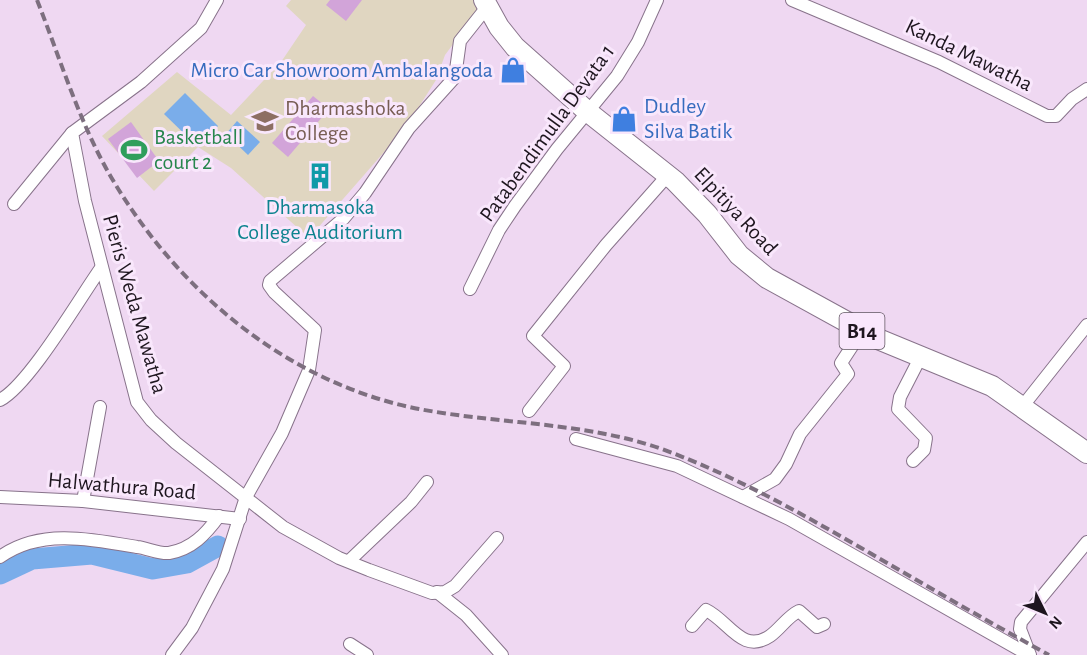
<svg xmlns="http://www.w3.org/2000/svg" width="1087" height="655" viewBox="0 0 1087 655" font-family="'Alegreya Sans',sans-serif">
  <style>
    .education { fill: #e0d6c1 }
    .green { fill: #d2a4d9 }
    .water { fill: #7aadea }
    .lines { fill: none; stroke-linecap: round; stroke-linejoin: round }
    .river { stroke: #7aadea; stroke-width: 21 }
    .minor-casing { stroke: #88738b; stroke-width: 14 }
    .primary-casing { stroke: #88738b; stroke-width: 22 }
    .minor { stroke: #fff; stroke-width: 12 }
    .primary { stroke: #fff; stroke-width: 20 }
    .rail { stroke: #7d6f7f; stroke-width: 4; stroke-dasharray: 9 4.5; stroke-linecap: butt }
    .labels { text-anchor: middle; dominant-baseline: central; stroke-width: 6; stroke-linejoin: round; paint-order: stroke }
    .shield { fill: #f9e7fc; stroke: #605561; stroke-width: 1.5 }
    .shield-label { font-size: 21px; font-weight: bold; fill: #1e161f }
    .street-label { font-size: 22px; fill: #1e161f; stroke: #f9e7fc }
    .shop-label { font-size: 22px; fill: #366cbe; stroke: #f9e7fc; text-anchor: end }
    .education-label { font-size: 22px; fill: #785e54; stroke: #f9e7fc; text-anchor: start }
    .leisure-label { font-size: 22px; fill: #27864d; stroke: #f9e7fc; text-anchor: start }
    .culture-label { font-size: 22px; fill: #0d838f; stroke: #f9e7fc }
  </style>
  <rect width="100%" height="100%" fill="#efd8f2"/>
  <path class="education" d="M 291,0 L 474,0 L 481,7 L 445,55 L 436,80 L 406,127 L 309,238 L 231,168 L 198,147 L 154,191 L 102,136 L 177,72 L 231,115 L 281,62 L 306,25 L 286,6 Z"/>
  <g class="green">
    <path d="M 330,0 L 362,0 L 346,21 L 326,5 Z"/>
    <path d="M 313,96 L 329,109 L 288,157 L 272,143 Z"/>
    <path d="M 131,122 L 159,161 L 137,178 L 108,139 Z"/>
  </g>
  <g class="water">
    <path d="M 185,93 L 218,126 L 198,147 L 164,114 Z"/>
    <path d="M 237,121 L 260,142 L 248,155 L 226,134 Z"/>
  </g>
  <g class="lines">
    <path class="river" d="M 0,574 L 32,559 L 92,554 L 153,569 L 187,563 L 218,546"/>
    <g class="minor-casing">
      <g id="minor">
        <path d="M 217,0 L 201,28 L 141,82 L 72,133 L 85,201 L 137,402 L 151,420 L 176,443 L 283,527 L 339,558 L 369,570 L 432,593 L 445,592 L 455,586 L 497,538"/>
        <path d="M 792,0 L 939,62 L 1047,116 L 1056,116 L 1072,99 L 1087,89"/>
        <path d="M 14,204 L 72,133"/>
        <path d="M 470,289 L 499,230 L 515,206 L 557,149 L 617,76 L 638,42 L 657,0"/>
        <path d="M 0,400 C 29,385 79,299 101,268"/>
        <path d="M 1022,407 L 1087,325"/>
        <path d="M 529,411 L 564,366 L 533,336 L 606,245 L 668,175"/>
        <path d="M 576,439 L 677,466 L 789,519 L 1029,655"/>
        <path d="M 913,461 L 924,450 L 926,438 L 898,409 L 900,397 L 920,358"/>
        <path d="M 0,497 L 83,501 L 240,519"/>
        <path d="M 743,497 L 775,479 L 786,464 L 800,434 L 848,374 L 841,363 L 862,331"/>
        <path d="M 83,501 L 100,407"/>
        <path d="M 0,557 C 39,528 92,539 137,547 C 147,548 159,554 169,553 C 192,549 206,534 219,516"/>
        <path d="M 349,561 L 411,502 L 427,482"/>
        <path d="M 437,592 L 466,615 L 502,655"/>
        <path d="M 692,626 L 706,610 C 729,621 742,655 770,636 C 780,629 788,616 799,611 L 817,627 L 824,624"/>
        <path d="M 350,644 L 367,655"/>
        <path d="M 172,655 L 192,628 L 223,569 L 246,497 L 282,433 L 309,370 L 315,330 L 274,292 L 269,285 L 270,281 L 343,219 L 365,193 L 409,128 L 455,77 L 460,41 L 487,7"/>
        <path d="M 1030,655 L 1020,629 L 1021,622 L 1087,542"/>
      </g>
    </g>
    <g class="primary-casing">
      <path id="primary" d="M 484,0 L 499,27 L 515,47 L 588,112 L 675,181 L 707,214 L 739,255 L 767,278 L 878,339 L 992,386 L 1087,453"/>
    </g>
    <use href="#minor" class="minor"/>
    <use href="#primary" class="primary"/>
    <path class="rail" d="M 37,0 C 60,58 79,122 111,177 C 178,291 287,383 419,409 C 498,424 583,422 659,448 C 734,475 802,514 870,553 C 930,588 989,622 1049,655"/>
  </g>
  <defs>
    <g id="shop-bare" transform="scale(2.07)"><path d="M-5-2.5h2.3a2.7 3.5 0 0 1 5.4 0H5L5.5 6h-11ZM-1.5-2.5h3a1.5 2.3 0 0 0-3 0Z" fill="#3f7fe0" stroke="#f9e7fc" stroke-width="2.5" paint-order="stroke"/></g>
    <g id="university-bare" transform="scale(2.07)"><path d="M0-5L7-2L0 1L-7-2ZM-4 1L0 2.5L4 1V4Q0 6-4 4Z" fill="#8d6e63" stroke="#f9e7fc" stroke-width="2.5" paint-order="stroke"/></g>
    <g id="stadium-bare" transform="scale(2.07)"><path d="M0-5a6.5 5 0 1 0 0 10a6.5 5 0 1 0 0-10ZM-3.5-1.8h7v3.6h-7Z" fill="#2e9e5b" stroke="#f9e7fc" stroke-width="2.5" paint-order="stroke"/></g>
    <g id="building-bare" transform="scale(2.07)"><path d="M-4-6H4V6H1V3H-1V6H-4ZM-2.5-4.3h1.7v1.8h-1.7ZM.8-4.3h1.7v1.8H.8ZM-2.5-1h1.7V.8h-1.7ZM.8-1h1.7V.8H.8Z" fill="#0f9aa8" stroke="#f9e7fc" stroke-width="2.5" paint-order="stroke"/></g>
  </defs>
  <g fill-rule="evenodd">
    <use href="#shop-bare" x="513" y="70"/>
    <use href="#shop-bare" x="624" y="119"/>
    <use href="#university-bare" x="265" y="121"/>
    <use href="#stadium-bare" x="134" y="150"/>
    <use href="#building-bare" x="320" y="176"/>
  </g>
  <g class="labels">
    <rect class="shield" x="839.5" y="313" width="45" height="36" rx="4.5"/>
    <g class="shield-label">
      <text x="862" y="331">B14</text>
    </g>
    <g class="street-label">
      <text transform="translate(969 55) rotate(26)">Kanda Mawatha</text>
      <text transform="translate(547 133) rotate(-54)">Patabendimulla Devata 1</text>
      <text transform="translate(736 211) rotate(47)">Elpitiya Road</text>
      <text transform="translate(135 304) rotate(74)">Pieris Weda Mawatha</text>
      <text transform="translate(122 486) rotate(5)">Halwathura Road</text>
    </g>
    <g class="shop-label">
      <text x="493" y="70">Micro Car Showroom Ambalangoda</text>
      <text x="644" y="106" text-anchor="start">Dudley<tspan x="644" dy="25">Silva Batik</tspan></text>
    </g>
    <g class="education-label">
      <text x="285" y="108">Dharmashoka<tspan x="285" dy="25">College</tspan></text>
    </g>
    <g class="leisure-label">
      <text x="154" y="137">Basketball<tspan x="154" dy="25">court 2</tspan></text>
    </g>
    <g class="culture-label">
      <text x="320" y="207">Dharmasoka<tspan x="320" dy="25">College Auditorium</tspan></text>
    </g>
  </g>
  <g transform="translate(1045 613) rotate(133)" stroke="#f9e7fc" stroke-width="4.5" paint-order="stroke">
  <path d="M0-4.5L10 22L0 15L-10 22Z" fill="#1e161f"/>
  <text y="-9" font-size="16" font-weight="bold" text-anchor="middle" fill="#1e161f">N</text>
  </g>
</svg>
